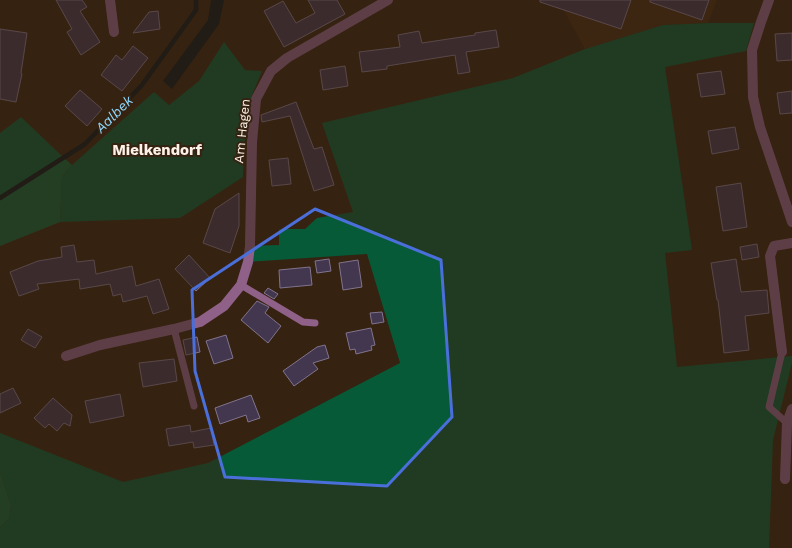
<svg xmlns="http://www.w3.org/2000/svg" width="792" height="548" viewBox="0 0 792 548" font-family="'Work Sans',sans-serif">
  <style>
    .built { fill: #432a12 }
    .green { fill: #065a37 }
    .forest { fill: #0f613d }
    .water { fill: #07141b }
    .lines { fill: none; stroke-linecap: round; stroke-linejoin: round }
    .stream { stroke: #07141b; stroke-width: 4.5 }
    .building { fill: #42374f; stroke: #80748e }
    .lane { stroke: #8f6188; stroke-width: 7 }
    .street { stroke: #8f6188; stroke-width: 10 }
    .marked { fill: none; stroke: #4a6fdb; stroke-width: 3; stroke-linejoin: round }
    .labels { text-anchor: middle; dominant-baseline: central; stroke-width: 4; stroke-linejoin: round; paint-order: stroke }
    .street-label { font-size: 13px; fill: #fdf2e9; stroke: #362210 }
    .water-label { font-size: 14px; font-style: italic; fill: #8ed7fd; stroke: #362210 }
    .quarter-label { font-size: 15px; font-weight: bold; fill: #fdf2e9; stroke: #362210 }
  </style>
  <rect width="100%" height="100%" fill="#362210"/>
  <path class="built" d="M 558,0 L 717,0 L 708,23 L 663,25 L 585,49 Z"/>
  <g class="green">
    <path d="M 708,23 L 754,23 L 746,51 L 665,67 L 692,250 L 665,253 L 677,367 L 792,356 L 792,363 L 773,440 L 769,548 L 0,548 L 0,527 L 9,519 L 11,505 L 0,472 L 0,433 L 123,482 L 208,463 L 400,363 L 367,254 L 248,262 L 250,246 L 279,245 L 279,229 L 305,229 L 317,218 L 353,212 L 322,123 L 513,78 L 585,49 L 663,25 Z"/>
    <path d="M 224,42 L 245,70 L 262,71 L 248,105 L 244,148 L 243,177 L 180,218 L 60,222 L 62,176 L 72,165 L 154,92 L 169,105 L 199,81 Z"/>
    <path d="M 21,117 L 63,157 L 0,198 L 0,133 Z"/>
  </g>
  <g class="forest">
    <path d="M 63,157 L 72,165 L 62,176 L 60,222 L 0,246 L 0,198 Z"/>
    <path d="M 0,472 L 11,505 L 9,519 L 0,527 Z"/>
  </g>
  <path class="water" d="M 211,0 L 224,0 L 219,24 L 172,89 L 163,81 L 208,20 Z"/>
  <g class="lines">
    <path class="stream" d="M 0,198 L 85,144 L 142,85 L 196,10 L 196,0"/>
  </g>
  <g class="building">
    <path d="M 56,0 L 82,0 L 87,7 L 80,11 L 100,42 L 81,55 L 67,32 L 72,29 Z"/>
    <path d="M 308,0 L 337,0 L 345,14 L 284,47 L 264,11 L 283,1 L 296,23 L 315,13 Z"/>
    <path d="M 540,0 L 631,0 L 621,29 L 540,2 Z"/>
    <path d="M 650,0 L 709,0 L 702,20 L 650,2 Z"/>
    <path d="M 158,11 L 160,29 L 133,33 L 149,12 Z"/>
    <path d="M 0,29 L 27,33 L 21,73 L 22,74 L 16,102 L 0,99 Z"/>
    <path d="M 496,30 L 499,47 L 466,52 L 470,72 L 458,74 L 455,55 L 387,66 L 387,69 L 362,72 L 359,52 L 400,47 L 398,35 L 419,31 L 422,43 L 475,35 L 475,33 Z"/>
    <path d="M 792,33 L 792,60 L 777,61 L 775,34 Z"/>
    <path d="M 133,46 L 148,58 L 122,91 L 101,75 L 116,55 L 122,60 Z"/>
    <path d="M 345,66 L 348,86 L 323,90 L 320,70 Z"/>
    <path d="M 721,71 L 725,94 L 701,97 L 697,74 Z"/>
    <path d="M 80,90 L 102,109 L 87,126 L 65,106 Z"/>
    <path d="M 792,91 L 792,113 L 780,114 L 777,93 Z"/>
    <path d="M 296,102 L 314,149 L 322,147 L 334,185 L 314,191 L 290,116 L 262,122 L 261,115 Z"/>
    <path d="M 735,127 L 739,149 L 712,154 L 708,131 Z"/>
    <path d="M 288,158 L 291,184 L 272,186 L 269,160 Z"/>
    <path d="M 741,183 L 747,227 L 723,231 L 716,187 Z"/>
    <path d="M 239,193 L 239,226 L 230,253 L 203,243 L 215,209 Z"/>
    <path d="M 757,244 L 759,257 L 742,260 L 740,247 Z"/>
    <path d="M 74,245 L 77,262 L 94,260 L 96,274 L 132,266 L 136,286 L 159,279 L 169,309 L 153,314 L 147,296 L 123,302 L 121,294 L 113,296 L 110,284 L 80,289 L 79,279 L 37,284 L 39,289 L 19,296 L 10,272 L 38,261 L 62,257 L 61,247 Z"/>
    <path d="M 189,255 L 210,278 L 196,291 L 175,269 Z"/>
    <path d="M 329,259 L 331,271 L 317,273 L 315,261 Z"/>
    <path d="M 736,259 L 741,292 L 767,290 L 769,313 L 745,316 L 749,350 L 724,353 L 718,300 L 717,300 L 711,263 Z"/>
    <path d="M 358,260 L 362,287 L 343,290 L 339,263 Z"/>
    <path d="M 310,267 L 312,285 L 280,288 L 279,270 Z"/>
    <path d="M 268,288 L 278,294 L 274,299 L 264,293 Z"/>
    <path d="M 257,301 L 269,307 L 265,313 L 281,326 L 268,343 L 241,320 Z"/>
    <path d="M 382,312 L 384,322 L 372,324 L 370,313 Z"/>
    <path d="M 371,328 L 375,345 L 371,346 L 372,350 L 356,354 L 355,349 L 350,350 L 346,333 Z"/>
    <path d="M 28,329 L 42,337 L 35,348 L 21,340 Z"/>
    <path d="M 226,335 L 233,358 L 214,364 L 206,341 Z"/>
    <path d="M 197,337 L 200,352 L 186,355 L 183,340 Z"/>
    <path d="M 325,345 L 329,358 L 313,363 L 318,369 L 294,386 L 283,371 L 317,347 Z"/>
    <path d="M 174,359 L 177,381 L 143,387 L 139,363 Z"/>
    <path d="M 13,388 L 21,403 L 0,413 L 0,394 Z"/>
    <path d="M 120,394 L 124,416 L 90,423 L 85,401 Z"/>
    <path d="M 251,395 L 260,418 L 248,422 L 246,415 L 220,424 L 215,408 Z"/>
    <path d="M 53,398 L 72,415 L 70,426 L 64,423 L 57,431 L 49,424 L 45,428 L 34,418 Z"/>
    <path d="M 190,425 L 191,432 L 211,428 L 214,445 L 194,448 L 193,442 L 169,446 L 166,429 Z"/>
  </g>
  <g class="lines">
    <g class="lane">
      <path d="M 241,285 L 303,322 L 315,323"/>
      <path d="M 174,329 L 194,406"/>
      <path d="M 782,352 L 769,407 L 787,423"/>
    </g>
    <g class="street">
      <path d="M 110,0 L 114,32"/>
      <path d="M 769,0 L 761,22 L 752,50 L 753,97 L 760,127 L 792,222"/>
      <path d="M 782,352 L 770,256 L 774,246 L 792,243"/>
      <path d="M 66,356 L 100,345 L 174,329 L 200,322 L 224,306 L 241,285 L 248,262 L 250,246 L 252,142 L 256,99 L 271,71 L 287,58 L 388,0"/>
      <path d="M 785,479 L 787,423 L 792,409"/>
    </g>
  </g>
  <path d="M0 0H792V548H0ZM 315,209 L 441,260 L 452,417 L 387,486 L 225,477 L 195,371 L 192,290 Z" fill="#362210" fill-opacity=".55" fill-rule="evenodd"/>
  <path class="marked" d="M 315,209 L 441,260 L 452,417 L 387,486 L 225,477 L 195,371 L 192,290 Z"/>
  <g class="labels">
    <g class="street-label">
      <text transform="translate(242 131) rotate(-84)">Am Hagen</text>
    </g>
    <g class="water-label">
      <text transform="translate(114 114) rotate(-45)">Aalbek</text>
    </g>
    <g class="quarter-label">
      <text x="157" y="150">Mielkendorf</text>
    </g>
  </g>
</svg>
